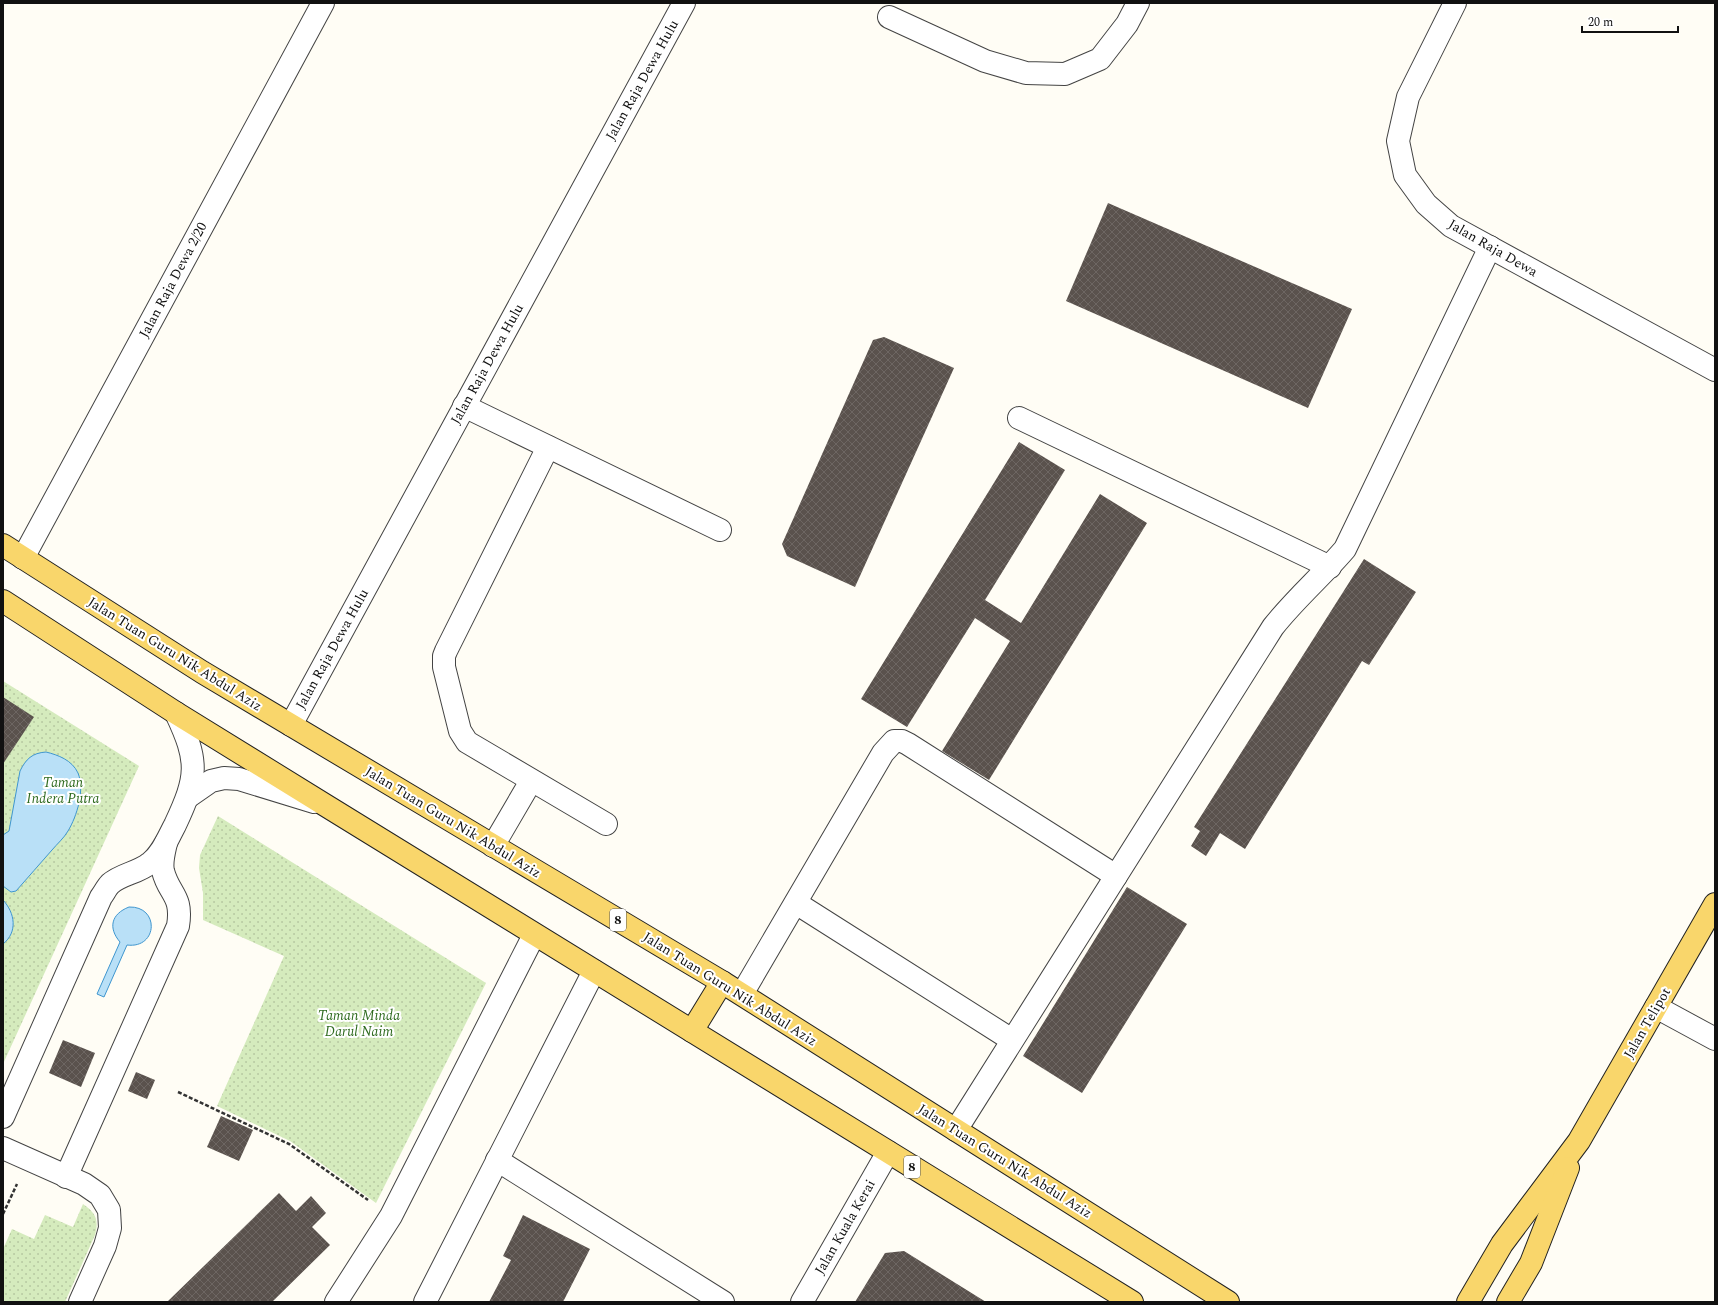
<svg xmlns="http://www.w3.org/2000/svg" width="1718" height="1305" viewBox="0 0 1718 1305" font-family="Spectral,serif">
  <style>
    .grass { fill: url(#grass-dots) }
    .water { fill: #b9e0f7; stroke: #3f96cf }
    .building { fill: url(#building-cross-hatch) }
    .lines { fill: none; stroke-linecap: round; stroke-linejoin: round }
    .minor-casing { stroke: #444; stroke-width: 24 }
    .major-casing { stroke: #222; stroke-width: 24 }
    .path { stroke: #333; stroke-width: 2.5; stroke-dasharray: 4 2; stroke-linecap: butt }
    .minor { stroke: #fff; stroke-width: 22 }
    .major { stroke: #f9d66b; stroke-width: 22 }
    .labels { text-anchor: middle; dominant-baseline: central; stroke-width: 4; stroke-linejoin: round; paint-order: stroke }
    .shield { fill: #fff; stroke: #585858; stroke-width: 1 }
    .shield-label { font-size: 13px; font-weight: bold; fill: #111 }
    .street-label { font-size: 14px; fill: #111; stroke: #fff }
    .park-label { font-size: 14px; font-style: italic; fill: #2f6b1f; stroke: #fff }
  </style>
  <defs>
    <pattern id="grass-dots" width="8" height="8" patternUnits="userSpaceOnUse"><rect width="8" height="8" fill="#d5ebbd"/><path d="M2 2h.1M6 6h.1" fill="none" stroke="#b6c8a1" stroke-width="1.8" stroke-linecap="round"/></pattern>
    <pattern id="building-cross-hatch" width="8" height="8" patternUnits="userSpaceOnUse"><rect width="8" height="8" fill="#5a524d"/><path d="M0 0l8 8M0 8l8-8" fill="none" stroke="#6d6662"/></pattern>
  </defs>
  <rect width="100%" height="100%" fill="#fffdf5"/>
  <g class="grass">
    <path d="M 3,681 L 139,766 L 3,1064 Z"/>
    <path d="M 218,816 L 486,983 L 376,1203 L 290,1141 L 217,1106 L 284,956 L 203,920 L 203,893 L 199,868 L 200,855 Z"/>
    <path d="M 83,1204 C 96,1213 99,1220 95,1235 L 65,1302 L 3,1302 L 3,1249 L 12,1229 L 34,1239 L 45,1215 L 73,1227 Z"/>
  </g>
  <g class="water">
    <path d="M 46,752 C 58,755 72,760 78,773 C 85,790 77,816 68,831 C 64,838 57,844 52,850 C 40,864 28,877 16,891 L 11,892 L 3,886 L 3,835 L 9,831 L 20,771 C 26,759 32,753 46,752 Z"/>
    <path d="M 3,900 C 15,913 18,932 3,944 Z"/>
    <path d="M 129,907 C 160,906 158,949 127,945 L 104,997 L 97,994 L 120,942 C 108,928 111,914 129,907 Z"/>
  </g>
  <g class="building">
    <path d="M 1108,203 L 1352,309 L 1308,408 L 1066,301 Z"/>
    <path d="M 884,337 L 954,368 L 855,587 L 787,556 L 782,544 L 873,340 Z"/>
    <path d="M 1019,442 L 1065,470 L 985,600 L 1021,623 L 1100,494 L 1147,523 L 989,780 L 942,751 L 1010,641 L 975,618 L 907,727 L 861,699 Z"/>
    <path d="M 1364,559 L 1416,592 L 1369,665 L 1362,661 L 1245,849 L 1220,833 L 1206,856 L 1191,846 L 1200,831 L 1194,827 Z"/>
    <path d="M 3,697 L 34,717 L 3,764 Z"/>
    <path d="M 1127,887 L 1187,924 L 1082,1093 L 1023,1056 Z"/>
    <path d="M 63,1040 L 95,1053 L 81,1087 L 49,1073 Z"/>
    <path d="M 136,1072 L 155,1080 L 147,1099 L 128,1091 Z"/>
    <path d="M 221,1116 L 253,1130 L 239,1161 L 207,1147 Z"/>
    <path d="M 279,1193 L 296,1211 L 311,1196 L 326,1213 L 312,1227 L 330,1245 L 272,1302 L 167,1302 Z"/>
    <path d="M 523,1215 L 590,1249 L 563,1302 L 489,1302 L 511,1260 L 503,1256 Z"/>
    <path d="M 904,1251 L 986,1302 L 855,1302 L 885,1253 Z"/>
  </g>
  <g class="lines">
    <g class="minor-casing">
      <g id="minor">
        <path d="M 1455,3 L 1408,97 L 1398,141 L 1405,175 L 1426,204 L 1451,226 L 1715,370"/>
        <path d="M 889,17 L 985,61 L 1026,73 L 1065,74 L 1100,59 L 1127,24 L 1138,3"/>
        <path d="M 464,406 L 720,530"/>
        <path d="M 1019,418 L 1330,567"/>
        <path d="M 548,447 L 446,651 L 444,656 L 444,667 L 460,731 L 467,742 L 606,824"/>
        <path d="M 23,558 L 323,3"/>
        <path d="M 291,725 L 684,3"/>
        <path d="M 188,797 L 211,781 L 224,778 L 239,779 L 314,802"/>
        <path d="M 493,846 L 531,781"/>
        <path d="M 796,903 L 1012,1040"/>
        <path d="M 742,994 L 883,753 L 894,741 L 902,741 L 908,744 L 1116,876"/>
        <path d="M 1656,1007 L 1715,1039"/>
        <path d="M 3,1117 L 101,897 C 104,893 107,887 110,884 C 121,874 138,873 150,863 C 162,854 168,838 175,825 C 198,776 199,762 176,713"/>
        <path d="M 956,1130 L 1273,627 C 1295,599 1322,576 1345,549 L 1490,247"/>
        <path d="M 3,1148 L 84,1184 L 100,1195 L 109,1210 L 110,1228 L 105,1246 L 80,1302"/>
        <path d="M 497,1160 L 723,1302"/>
        <path d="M 66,1177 L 178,926 C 183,895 169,895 163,871 C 161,862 164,852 166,843"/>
        <path d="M 336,1302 L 391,1216 L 534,935"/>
        <path d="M 425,1302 L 594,971"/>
        <path d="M 802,1302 L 888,1152"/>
      </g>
    </g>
    <g class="major-casing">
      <g id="major">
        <path d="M 3,545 L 202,672 L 722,982 L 1228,1302"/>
        <path d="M 3,601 L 176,713 L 325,805 L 1132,1302"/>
        <path d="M 692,1031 L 722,982"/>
        <path d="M 1468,1302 L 1502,1244 L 1579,1141 L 1715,904"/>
        <path d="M 1508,1302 L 1531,1263 L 1568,1168"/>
      </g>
    </g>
    <g class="path">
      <path d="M 178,1092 L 289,1144 L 368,1200"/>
      <path d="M 3,1214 L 17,1184"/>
    </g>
    <use href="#minor" class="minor"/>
    <use href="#major" class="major"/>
  </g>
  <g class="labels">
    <g class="shield">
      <rect x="610" y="909" width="16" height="22" rx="3"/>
      <rect x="904" y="1156" width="16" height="22" rx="3"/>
    </g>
    <g class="shield-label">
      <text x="618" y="920">8</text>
      <text x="912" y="1167">8</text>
    </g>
    <g class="street-label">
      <text transform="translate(642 80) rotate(-61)">Jalan Raja Dewa Hulu</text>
      <text transform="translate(1493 248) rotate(30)">Jalan Raja Dewa</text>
      <text transform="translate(173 280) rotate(-62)">Jalan Raja Dewa 2/20</text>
      <text transform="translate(487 364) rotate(-61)">Jalan Raja Dewa Hulu</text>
      <text transform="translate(332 649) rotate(-61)">Jalan Raja Dewa Hulu</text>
      <text transform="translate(175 654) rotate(32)">Jalan Tuan Guru Nik Abdul Aziz</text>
      <text transform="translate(453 822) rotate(31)">Jalan Tuan Guru Nik Abdul Aziz</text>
      <text transform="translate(730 989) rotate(32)">Jalan Tuan Guru Nik Abdul Aziz</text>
      <text transform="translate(1647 1023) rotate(-60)">Jalan Telipot</text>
      <text transform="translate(1005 1161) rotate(32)">Jalan Tuan Guru Nik Abdul Aziz</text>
      <text transform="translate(845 1227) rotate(-60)">Jalan Kuala Kerai</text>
    </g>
    <g class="park-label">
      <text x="63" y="782">Taman<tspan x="63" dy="16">Indera Putra</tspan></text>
      <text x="359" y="1015">Taman Minda<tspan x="359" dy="16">Darul Naim</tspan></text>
    </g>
  </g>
  <rect width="1718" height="1305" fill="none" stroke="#111111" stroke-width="8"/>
  <path d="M1582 26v6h96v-6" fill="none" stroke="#111111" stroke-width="2"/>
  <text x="1588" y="26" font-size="12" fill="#111111" stroke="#ffffff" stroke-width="3" paint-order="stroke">20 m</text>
</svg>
